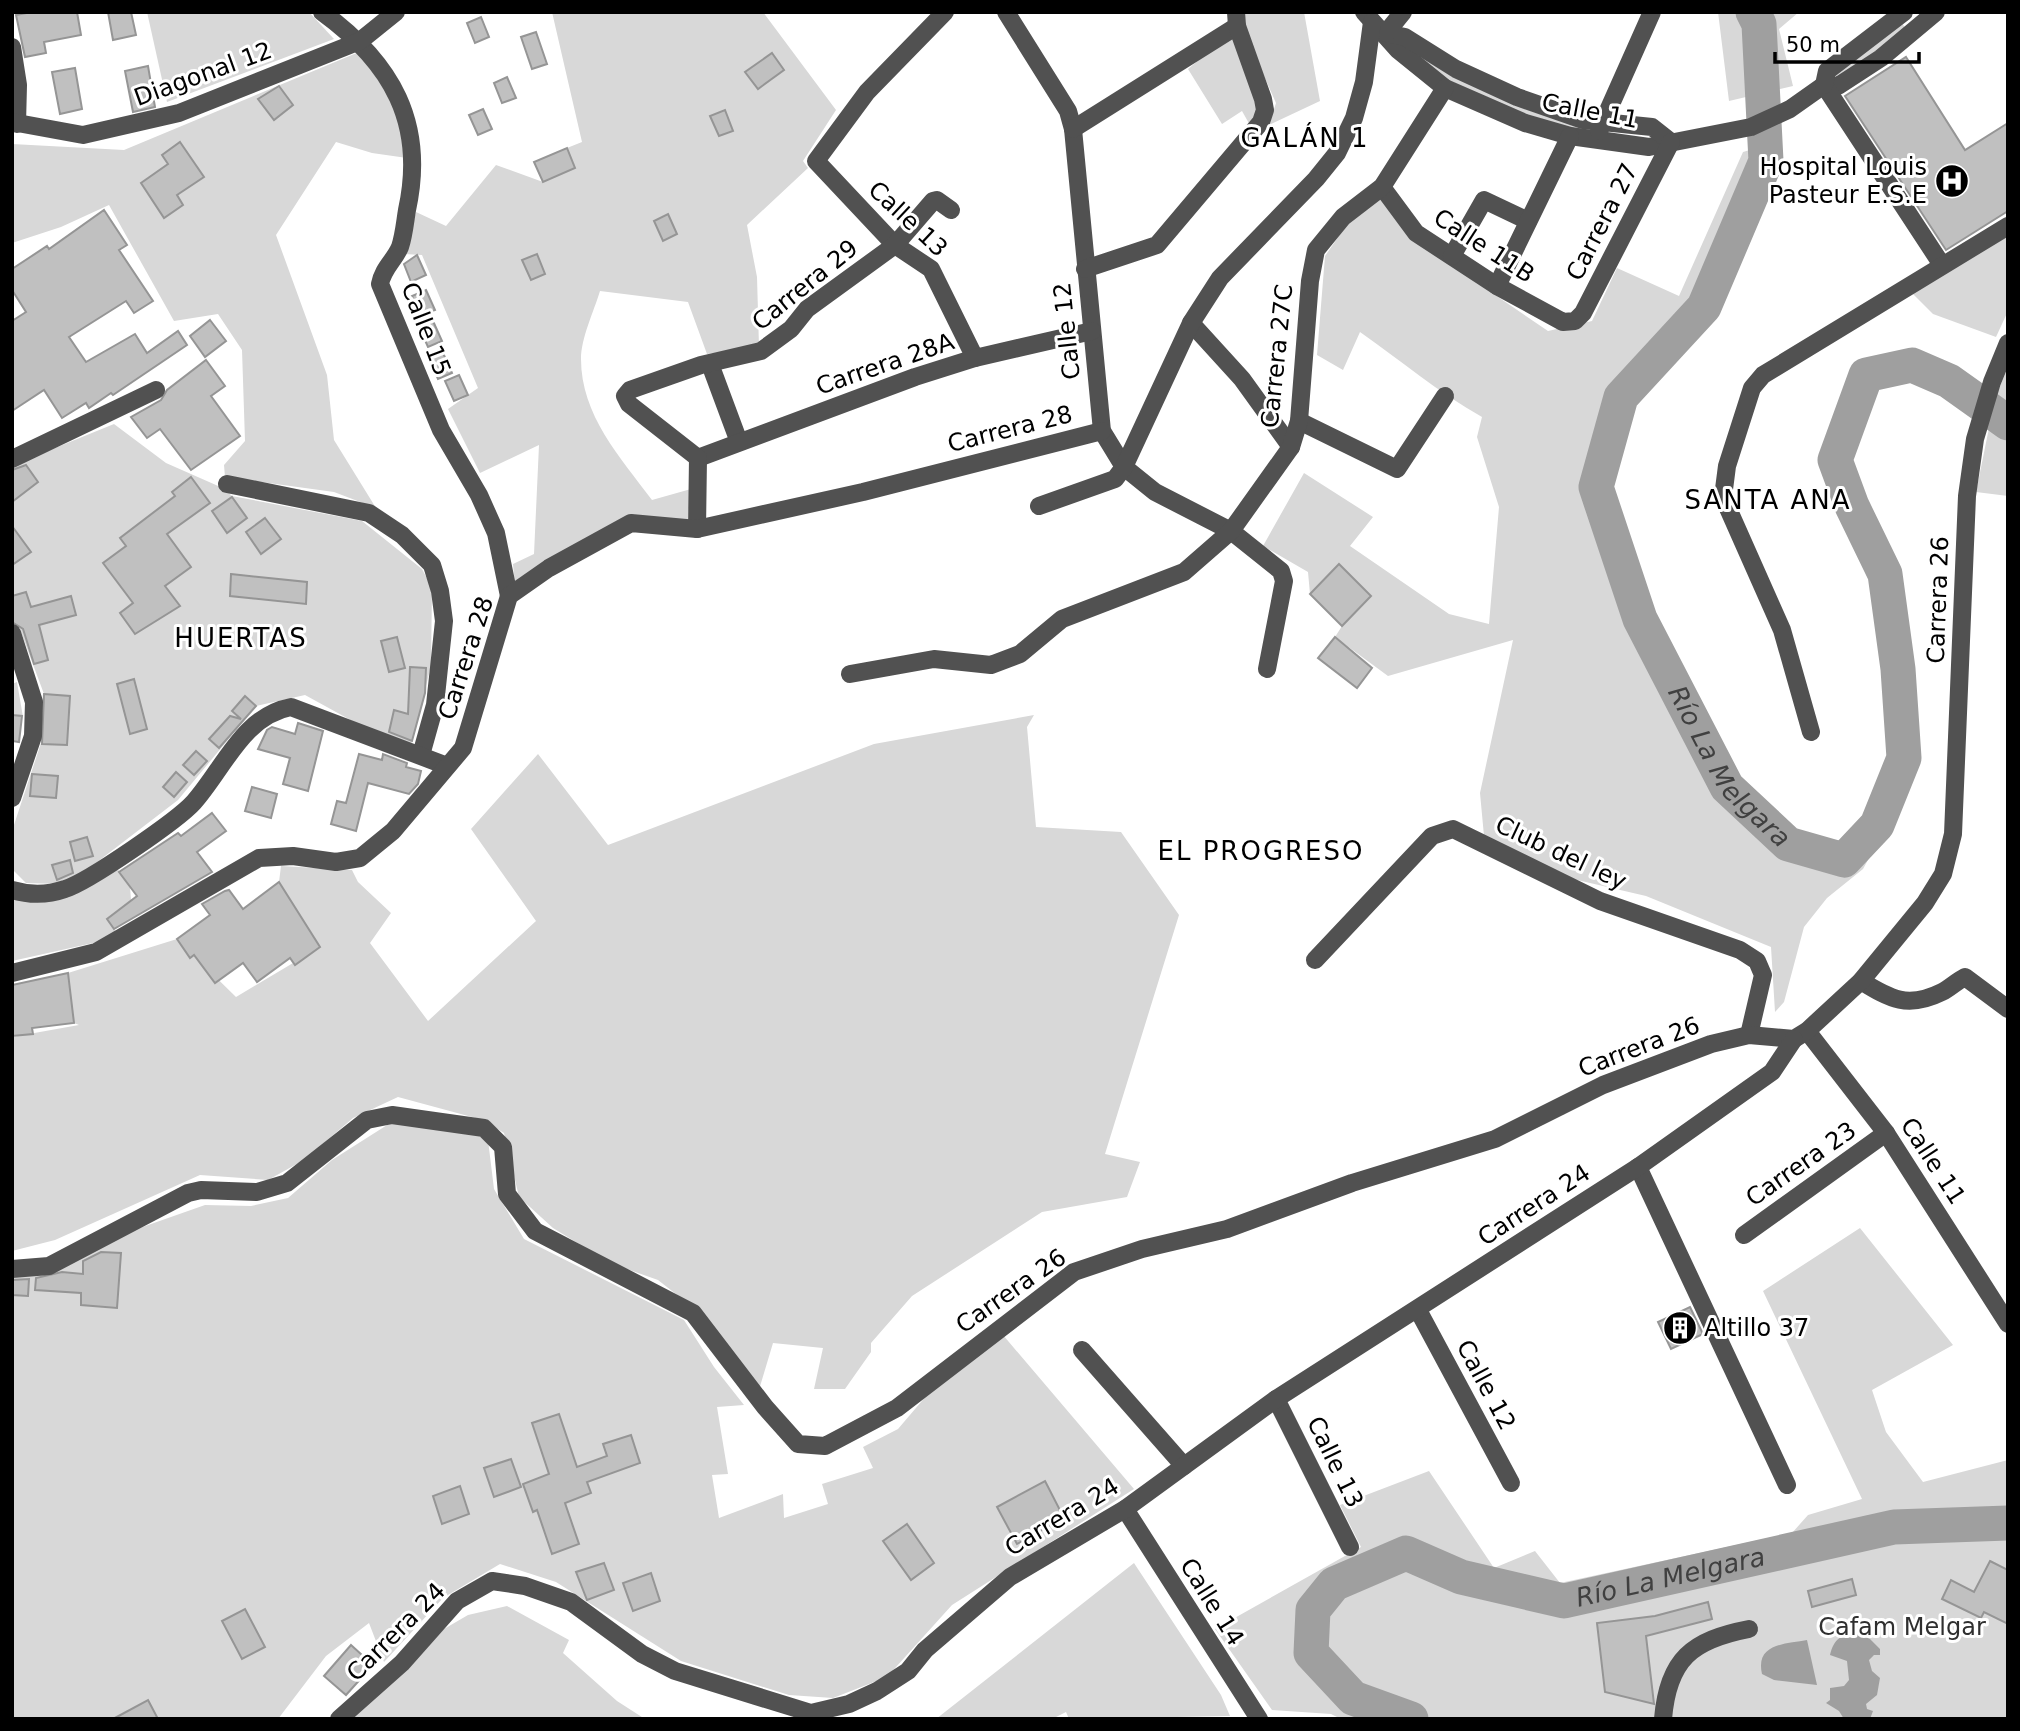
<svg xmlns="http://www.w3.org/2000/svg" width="2020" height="1731" viewBox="0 0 2020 1731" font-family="'DejaVu Sans',sans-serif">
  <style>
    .green { fill: #d8d8d8 }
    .water { fill: #9f9f9f }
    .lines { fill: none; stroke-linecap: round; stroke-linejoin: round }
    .river { stroke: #9f9f9f; stroke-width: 35 }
    .building { fill: #c0c0c0; stroke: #959595; stroke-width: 2 }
    .minor { stroke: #515151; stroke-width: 18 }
    .labels { text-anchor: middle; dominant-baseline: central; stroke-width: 6; stroke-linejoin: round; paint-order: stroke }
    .street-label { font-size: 24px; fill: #000; stroke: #fff }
    .poi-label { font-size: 24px; fill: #000; stroke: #fff; text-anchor: end }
    .park-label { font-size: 24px; fill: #2f2f2f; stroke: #fff }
    .neighbourhood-label { font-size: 26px; letter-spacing: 2px; fill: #000; stroke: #fff }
    .water-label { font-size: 26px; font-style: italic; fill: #404040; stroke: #fff }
  </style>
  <rect width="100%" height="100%" fill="#fff"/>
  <g class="green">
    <path d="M 147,12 L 309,12 L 334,39 L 167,102 Z"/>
    <path d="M 552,12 L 763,12 L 836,110 L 803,161 L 808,168 L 747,225 L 757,277 L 759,347 L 707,354 L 688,302 L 600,291 C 594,311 581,338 581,359 C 581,415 620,457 652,500 L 691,489 L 687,526 L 635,516 L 515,585 L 513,564 L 534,554 L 539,445 L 480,473 L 448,409 L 478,388 L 422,255 L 404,254 L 416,212 L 446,226 L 496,165 L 543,182 L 575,168 L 567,148 L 582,142 Z"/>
    <path d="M 1239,12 L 1304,12 L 1320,101 L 1269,125 L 1276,103 L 1239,20 Z"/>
    <path d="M 1718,12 L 1799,12 L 1779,29 L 1793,86 L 1729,101 Z"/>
    <path d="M 1900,20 L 1908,32 L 1831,89 L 1824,79 Z"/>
    <path d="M 1232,32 L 1263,105 L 1251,127 L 1242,111 L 1222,124 L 1188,69 Z"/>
    <path d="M 1395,35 L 1599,128 L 1578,135 L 1455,87 Z"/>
    <path d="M 359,52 L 393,102 L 407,158 L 372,153 L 336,142 L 276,235 L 327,375 L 334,440 L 376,508 L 334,492 L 225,477 L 224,465 L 245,441 L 242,350 L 218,314 L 174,321 L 109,205 L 61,227 L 12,243 L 12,144 L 124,150 Z"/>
    <path d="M 1760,147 L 1760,157 L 1701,302 L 1608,396 L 1586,484 L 1634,628 L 1719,793 L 1786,852 L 1842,868 L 1884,831 L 1863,869 L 1827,898 L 1804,927 L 1784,1002 L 1775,1012 L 1771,947 L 1646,896 L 1560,876 L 1484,836 L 1480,793 L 1513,640 L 1388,676 L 1335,637 L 1342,626 L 1339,565 L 1310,594 L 1308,572 L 1263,546 L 1304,473 L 1373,517 L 1350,546 L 1449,614 L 1489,624 L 1499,507 L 1477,437 L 1482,417 C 1439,393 1400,360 1360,332 L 1343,370 L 1317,355 L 1325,256 L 1348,223 L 1382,196 L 1410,237 L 1548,331 L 1592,321 L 1617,268 L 1679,296 L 1743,152 Z"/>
    <path d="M 2008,236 L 2008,311 L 1996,337 L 1933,314 L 1910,291 Z"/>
    <path d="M 2008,367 L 2008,418 L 1992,406 Z"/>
    <path d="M 1991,418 L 2008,430 L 2008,496 L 1976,492 Z"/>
    <path d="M 114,424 L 166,463 L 225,489 L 232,496 L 362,521 L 422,569 L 432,588 L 431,666 L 411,745 L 387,740 L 305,695 L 256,706 L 178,800 L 75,879 L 58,884 L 26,883 L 12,869 L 12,831 L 41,743 L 44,694 L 12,608 L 12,469 L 23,461 Z"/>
    <path d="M 17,682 L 23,717 L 12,714 L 12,684 Z"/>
    <path d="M 1034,715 L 1027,727 L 1036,827 L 1121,832 L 1179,915 L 1105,1154 L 1140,1162 L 1127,1197 L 1042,1212 L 912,1296 L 871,1343 L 871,1352 L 845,1389 L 814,1389 L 823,1348 L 773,1343 L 758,1393 L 704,1316 L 658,1280 L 610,1263 L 553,1228 L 519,1197 L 504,1133 L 483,1120 L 398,1097 L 353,1118 L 304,1160 L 268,1180 L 200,1175 L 55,1240 L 12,1251 L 12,1037 L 79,1025 L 74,1023 L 68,973 L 177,939 L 236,997 L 320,947 L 279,882 L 281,866 L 352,870 L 358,882 L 391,913 L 370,943 L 428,1021 L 536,921 L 471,829 L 538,754 L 608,845 L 874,744 Z"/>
    <path d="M 117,868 L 130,887 L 131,900 L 107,919 L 120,937 L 12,961 L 12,897 C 62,904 77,895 117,868 Z"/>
    <path d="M 395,1120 L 458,1126 L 488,1140 L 494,1189 L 524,1239 L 684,1320 L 714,1367 L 744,1405 L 717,1407 L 728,1474 L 712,1475 L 719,1518 L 783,1494 L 784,1518 L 828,1504 L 822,1484 L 873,1468 L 863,1447 L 898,1429 L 927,1395 L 1003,1335 L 1134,1489 L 952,1605 L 887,1677 L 833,1698 L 789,1695 L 681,1661 L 556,1582 L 500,1564 L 443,1598 L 384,1662 L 369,1623 L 326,1656 L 278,1719 L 12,1719 L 12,1273 L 205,1205 L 251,1206 L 288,1198 L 332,1160 Z"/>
    <path d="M 1860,1228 L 1953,1345 L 1872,1390 L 1886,1432 L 1923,1482 L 2008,1460 L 2008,1719 L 1341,1719 L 1331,1714 L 1272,1710 L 1215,1629 L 1361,1547 L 1340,1505 L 1429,1471 L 1494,1568 L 1535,1551 L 1560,1583 L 1792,1533 L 1808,1515 L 1862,1499 L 1763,1291 Z"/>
    <path d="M 1134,1563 L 1221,1695 L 1230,1716 L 1069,1719 L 1066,1712 L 1052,1719 L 936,1719 Z"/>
    <path d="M 507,1606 L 569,1640 L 563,1653 L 617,1701 L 645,1719 L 351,1719 L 444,1629 L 468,1615 Z"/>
  </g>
  <g class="water">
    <path d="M 1857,1633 L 1870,1639 L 1880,1649 L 1880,1655 L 1874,1655 L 1869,1660 L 1872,1671 L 1880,1678 L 1877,1695 L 1866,1704 L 1867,1709 L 1873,1711 L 1870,1719 L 1844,1719 L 1839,1711 L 1826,1703 L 1830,1700 L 1830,1688 L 1844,1686 L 1849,1680 L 1847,1661 L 1830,1655 C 1834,1639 1841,1634 1857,1633 Z"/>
    <path d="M 1807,1640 L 1817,1685 L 1774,1680 L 1762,1674 C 1755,1643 1786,1644 1807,1640 Z"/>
  </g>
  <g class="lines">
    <g class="river">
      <path id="s1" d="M 1753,12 L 1759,24 L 1766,161 L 1704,307 L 1621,397 L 1596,487 L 1640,619 L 1727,787 L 1788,844 L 1844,860 L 1877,825 L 1904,758 L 1898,669 L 1885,574 L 1852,506 L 1835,460 L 1866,375 L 1912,365 L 1949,381 L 2008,423"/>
      <path id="s2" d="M 1411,1719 L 1353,1698 L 1311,1653 L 1313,1610 L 1334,1584 L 1406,1553 L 1461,1577 L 1564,1601 L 1894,1527 L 2008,1523"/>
    </g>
  </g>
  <g class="building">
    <path d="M 32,12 L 77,12 L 81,35 L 44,42 L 46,53 L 25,57 L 16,15 Z"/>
    <path d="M 108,12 L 131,12 L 136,35 L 113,40 Z"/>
    <path d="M 481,17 L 489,37 L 475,43 L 467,23 Z"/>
    <path d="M 536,32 L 547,64 L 532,69 L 521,37 Z"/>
    <path d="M 772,53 L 784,70 L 758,89 L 745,72 Z"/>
    <path d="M 1906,57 L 1965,150 L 2008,123 L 2008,211 L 1946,250 L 1845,96 Z"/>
    <path d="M 148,66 L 155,107 L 133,112 L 125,71 Z"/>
    <path d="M 75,68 L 82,109 L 60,114 L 52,72 Z"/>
    <path d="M 507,77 L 516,98 L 502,103 L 494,83 Z"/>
    <path d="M 279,86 L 293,105 L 274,120 L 258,99 Z"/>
    <path d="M 483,109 L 492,129 L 478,135 L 469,115 Z"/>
    <path d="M 725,110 L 733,131 L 719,136 L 710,116 Z"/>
    <path d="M 180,142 L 204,177 L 177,195 L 183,205 L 164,218 L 141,183 L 168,164 L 162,155 Z"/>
    <path d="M 567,148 L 575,168 L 543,182 L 534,162 Z"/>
    <path d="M 104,210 L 127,245 L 119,250 L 153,301 L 134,313 L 126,301 L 69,337 L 86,362 L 135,334 L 147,353 L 178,331 L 187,345 L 113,395 L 111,393 L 89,408 L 86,403 L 62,418 L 44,390 L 12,411 L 12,321 L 26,312 L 12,290 L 12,269 L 47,246 L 49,249 Z"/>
    <path d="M 668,214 L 677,234 L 663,241 L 654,221 Z"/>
    <path d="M 537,254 L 545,274 L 531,280 L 522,260 Z"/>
    <path d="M 417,255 L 426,275 L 411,282 L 404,264 Z"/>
    <path d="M 426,290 L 435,310 L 420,316 L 412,296 Z"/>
    <path d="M 210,320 L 226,341 L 205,357 L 190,336 Z"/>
    <path d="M 433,321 L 442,341 L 428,347 L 419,327 Z"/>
    <path d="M 443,353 L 452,373 L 438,379 L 429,359 Z"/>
    <path d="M 206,360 L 225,386 L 211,396 L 240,436 L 191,470 L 160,429 L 147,438 L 131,417 L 161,400 L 167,390 Z"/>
    <path d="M 459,375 L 468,395 L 454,401 L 445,381 Z"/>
    <path d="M 26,465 L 38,482 L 12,502 L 12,470 Z"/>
    <path d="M 191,477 L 210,503 L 167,534 L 191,567 L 165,586 L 180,606 L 135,634 L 120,613 L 133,603 L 103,563 L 126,546 L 120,538 L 175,496 L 172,492 Z"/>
    <path d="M 232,497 L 247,518 L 227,533 L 212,511 Z"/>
    <path d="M 265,518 L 281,539 L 261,554 L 246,532 Z"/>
    <path d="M 12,526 L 31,552 L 12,565 Z"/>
    <path d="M 1339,564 L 1371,596 L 1342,626 L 1310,594 Z"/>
    <path d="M 231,574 L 307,582 L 306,604 L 230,596 Z"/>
    <path d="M 26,592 L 31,607 L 71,596 L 76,615 L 39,625 L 48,660 L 34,664 L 23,629 L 12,622 L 12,596 Z"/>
    <path d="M 397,637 L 405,668 L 389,672 L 381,641 Z"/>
    <path d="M 1335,637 L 1372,668 L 1357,688 L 1318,658 Z"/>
    <path d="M 410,667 L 426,668 L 425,693 L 412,741 L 389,732 L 394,710 L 408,714 Z"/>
    <path d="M 134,679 L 147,729 L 130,734 L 117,684 Z"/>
    <path d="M 44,694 L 70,696 L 67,745 L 42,744 Z"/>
    <path d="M 245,696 L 256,706 L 219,748 L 209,739 L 230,716 L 241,719 L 232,711 Z"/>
    <path d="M 12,715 L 22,716 L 19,742 L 12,741 Z"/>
    <path d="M 298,723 L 323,731 L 308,791 L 283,784 L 290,758 L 258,749 L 267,730 L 272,727 L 295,734 Z"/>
    <path d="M 196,751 L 207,761 L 194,775 L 183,765 Z"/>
    <path d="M 359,754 L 382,760 L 383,754 L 407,763 L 406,767 L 421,771 L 418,784 L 409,794 L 368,783 L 356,831 L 331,824 L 337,801 L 346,803 Z"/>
    <path d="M 176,772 L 187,782 L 174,797 L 163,787 Z"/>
    <path d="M 32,774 L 58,776 L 56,798 L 30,796 Z"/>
    <path d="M 252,787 L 277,794 L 271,818 L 245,811 Z"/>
    <path d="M 212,813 L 226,831 L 197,852 L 212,872 L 114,929 L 107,919 L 137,896 L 119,872 L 178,833 L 181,836 Z"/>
    <path d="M 87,837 L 93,856 L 75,861 L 70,842 Z"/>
    <path d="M 70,860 L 73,873 L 57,880 L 52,865 Z"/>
    <path d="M 279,882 L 320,947 L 295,965 L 290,958 L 257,982 L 243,963 L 215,983 L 194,955 L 190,958 L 177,939 L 210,915 L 202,904 L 225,891 L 229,890 L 243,909 Z"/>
    <path d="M 68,973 L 74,1023 L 32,1028 L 33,1034 L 12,1036 L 12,985 Z"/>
    <path d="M 101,1252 L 121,1253 L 117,1308 L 81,1305 L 81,1293 L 35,1290 L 36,1278 L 62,1272 L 83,1274 L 83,1261 Z"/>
    <path d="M 29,1279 L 28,1296 L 12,1295 L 12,1280 Z"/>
    <path d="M 1690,1307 L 1703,1334 L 1671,1349 L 1658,1322 Z"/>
    <path d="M 559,1414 L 577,1467 L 607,1456 L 603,1444 L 631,1435 L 640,1463 L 587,1482 L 591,1493 L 565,1503 L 579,1544 L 552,1554 L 537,1510 L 533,1512 L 523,1484 L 549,1474 L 532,1423 Z"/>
    <path d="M 511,1459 L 521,1487 L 494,1497 L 484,1468 Z"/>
    <path d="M 1045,1481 L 1064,1518 L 1017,1544 L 997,1507 Z"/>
    <path d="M 460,1486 L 469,1514 L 442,1524 L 433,1496 Z"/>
    <path d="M 907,1524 L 934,1563 L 911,1580 L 883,1541 Z"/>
    <path d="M 1990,1561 L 2008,1570 L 2008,1624 L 1984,1612 L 1981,1618 L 1942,1599 L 1951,1580 L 1974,1592 Z"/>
    <path d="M 604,1563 L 614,1590 L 587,1600 L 576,1572 Z"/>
    <path d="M 651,1573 L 660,1601 L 633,1611 L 623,1583 Z"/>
    <path d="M 1852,1579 L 1856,1595 L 1812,1607 L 1808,1591 Z"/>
    <path d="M 1708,1602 L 1712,1619 L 1646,1636 L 1654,1704 L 1605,1692 L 1597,1623 L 1655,1616 Z"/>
    <path d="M 245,1609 L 265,1647 L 242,1659 L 222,1621 Z"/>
    <path d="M 351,1645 L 373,1665 L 346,1695 L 324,1676 Z"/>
    <path d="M 148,1700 L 158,1719 L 113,1719 Z"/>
  </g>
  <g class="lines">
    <g class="minor">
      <path d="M 322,12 C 392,63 426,123 407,210 C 405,222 404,235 400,247 C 394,261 383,268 380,284 L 441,430 L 479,495 L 496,533 L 509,596"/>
      <path d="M 945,12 L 867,92 L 816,161 L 895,245 L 931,269 L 975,358"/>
      <path d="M 1006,12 L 1068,111 L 1073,129 L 1102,431 L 1124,467 L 1155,492 L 1231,531 L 1281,571 L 1284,581 L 1267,669"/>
      <path d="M 1364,12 L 1398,50 L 1445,88 L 1525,123 L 1570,136 L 1649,147 L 1751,127 L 1790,109 L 1824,85 L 1838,86 L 1881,58 L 1936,12"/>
      <path d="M 1386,33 L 1405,37 L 1456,69 L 1517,97 L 1583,120 L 1652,127 L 1671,142"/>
      <path d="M 1386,33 L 1403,12"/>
      <path d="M 12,47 L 18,85 L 17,124"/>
      <path d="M 1824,85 L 1942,265"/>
      <path d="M 1824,85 L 1827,71 L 1904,12"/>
      <path d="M 12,122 L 83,135 L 179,113 L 360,41 L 396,12"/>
      <path d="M 1073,129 L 1237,26"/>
      <path d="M 1599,131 L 1652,12"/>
      <path d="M 1382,187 L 1416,233 L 1497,286 L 1563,322 L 1575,321 L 1583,313 L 1671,142"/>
      <path d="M 1452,256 L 1484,200 L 1528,221"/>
      <path d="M 1085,269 L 1157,245 L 1261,122 L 1265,110 L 1263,99 L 1237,26 L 1236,12"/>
      <path d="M 1497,286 L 1570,136"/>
      <path d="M 1191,323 L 1242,379 L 1291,447"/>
      <path d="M 710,364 L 739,442"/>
      <path d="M 1299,421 L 1397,469 L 1445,396"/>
      <path d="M 698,458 L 915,377 L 975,358 L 1092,331"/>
      <path d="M 12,459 L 156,390"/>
      <path d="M 227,484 L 369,513 L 402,535 L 432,565 L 440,591 L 444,621 L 435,705 L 421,755"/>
      <path d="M 1039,506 L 1115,479 L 1124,467 L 1191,323 L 1220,278 L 1316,179 L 1337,153 L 1354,118 L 1364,82 L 1372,22"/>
      <path d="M 697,529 L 698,458 L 629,404 L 625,396 L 630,390 L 701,365 L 761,351 L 791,329 L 807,309 L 895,245 L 933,201 L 937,200 L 951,210"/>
      <path d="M 12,633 L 34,702 L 33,736 L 12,798"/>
      <path d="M 850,674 L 934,659 L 991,665 L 1020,654 L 1062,619 L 1184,572 L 1231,531 L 1291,447 L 1299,421 L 1310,281 L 1316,250 L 1343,217 L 1382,187 L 1445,88"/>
      <path d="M 1811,732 L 1782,630 L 1723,497 L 1727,466 L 1752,388 L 1763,375 L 2008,226"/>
      <path d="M 12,890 C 29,895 48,895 65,889 C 88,882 178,820 194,802 C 224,768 243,716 291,707 L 447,766"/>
      <path d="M 1315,960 L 1432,836 L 1453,829 L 1600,901 L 1740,950 L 1757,961 L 1763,975 L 1749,1035"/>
      <path d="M 12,973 L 96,952 L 259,858 L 293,856 L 336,862 L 360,858 L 393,831 L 463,748 L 509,596 L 549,568 L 631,523 L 697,529 L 863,492 L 1102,431"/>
      <path d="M 1861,981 C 1890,999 1908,1009 1942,992 C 1950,988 1957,981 1965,977 L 2008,1009"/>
      <path d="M 1807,1031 L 1886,1133 L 2008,1324"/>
      <path d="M 1638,1167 L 1787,1485"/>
      <path d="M 1744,1235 L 1886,1133"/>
      <path d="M 12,1269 L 49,1266 L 188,1193 L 201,1190 L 257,1192 L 287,1183 L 367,1120 L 392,1115 L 484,1128 L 503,1147 L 507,1194 L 535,1231 L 693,1313 L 765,1407 L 798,1444 L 825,1446 L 897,1408 L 1074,1272 L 1142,1249 L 1227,1229 L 1352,1183 L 1495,1139 L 1603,1085 L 1711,1044 L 1749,1035 L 1794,1039 L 1807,1031 L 1861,981 L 1925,903 L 1943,874 L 1953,834 L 1967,496 L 1975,439 L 1992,382 L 2008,343"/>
      <path d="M 1418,1310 L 1511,1483"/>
      <path d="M 1082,1350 L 1184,1466"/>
      <path d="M 1276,1399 L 1350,1547"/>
      <path d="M 1125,1509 L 1259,1719"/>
      <path d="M 339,1719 L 402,1663 L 457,1601 L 492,1581 L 525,1586 L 571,1602 L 642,1654 L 675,1671 L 811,1713 L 849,1704 L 877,1691 L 908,1671 L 925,1650 L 1010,1577 L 1125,1509 L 1276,1399 L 1638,1167 L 1772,1072 L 1794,1039"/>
      <path d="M 1663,1719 C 1668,1659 1692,1640 1749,1629"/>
    </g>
  </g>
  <defs>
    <g id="hospital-disc" transform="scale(1.75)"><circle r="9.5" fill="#000" stroke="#fff"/><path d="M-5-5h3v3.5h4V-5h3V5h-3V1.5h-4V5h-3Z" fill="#fff"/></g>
    <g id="building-disc" transform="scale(1.75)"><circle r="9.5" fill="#000" stroke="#fff"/><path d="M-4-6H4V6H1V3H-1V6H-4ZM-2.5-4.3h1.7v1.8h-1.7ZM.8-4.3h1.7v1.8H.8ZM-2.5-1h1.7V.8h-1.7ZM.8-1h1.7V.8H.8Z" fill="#fff"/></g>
  </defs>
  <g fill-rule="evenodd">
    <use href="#hospital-disc" x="1952" y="181"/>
    <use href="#building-disc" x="1680" y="1328"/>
  </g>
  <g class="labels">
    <g class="street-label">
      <text transform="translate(203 74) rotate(-20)">Diagonal 12</text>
      <text transform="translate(1590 111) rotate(11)">Calle 11</text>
      <text transform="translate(908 219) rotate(43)">Calle 13</text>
      <text transform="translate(1602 222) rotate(-63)">Carrera 27</text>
      <text transform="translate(1484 246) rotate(33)">Calle 11B</text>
      <text transform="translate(805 285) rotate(-39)">Carrera 29</text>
      <text transform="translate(426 329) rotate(69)">Calle 15</text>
      <text transform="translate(1067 331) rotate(-96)">Calle 12</text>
      <text transform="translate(1277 356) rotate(-84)">Carrera 27C</text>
      <text transform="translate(885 364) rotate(-19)">Carrera 28A</text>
      <text transform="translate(1010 429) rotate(-14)">Carrera 28</text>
      <text transform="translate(1938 600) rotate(-88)">Carrera 26</text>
      <text transform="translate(466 658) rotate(-72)">Carrera 28</text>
      <text transform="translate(1561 853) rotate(25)">Club del ley</text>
      <text transform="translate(1639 1047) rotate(-21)">Carrera 26</text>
      <text transform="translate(1933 1161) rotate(57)">Calle 11</text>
      <text transform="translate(1801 1164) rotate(-35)">Carrera 23</text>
      <text transform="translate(1534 1205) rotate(-33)">Carrera 24</text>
      <text transform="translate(1011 1291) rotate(-35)">Carrera 26</text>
      <text transform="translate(1486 1385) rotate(62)">Calle 12</text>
      <text transform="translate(1335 1462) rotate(64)">Calle 13</text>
      <text transform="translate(1062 1517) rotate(-31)">Carrera 24</text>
      <text transform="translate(1212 1602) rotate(58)">Calle 14</text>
      <text transform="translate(396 1632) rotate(-45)">Carrera 24</text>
    </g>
    <g class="poi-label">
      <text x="1927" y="167">Hospital Louis<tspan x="1927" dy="28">Pasteur E.S.E</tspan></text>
      <text x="1704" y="1328" text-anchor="start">Altillo 37</text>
    </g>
    <g class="park-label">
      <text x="1902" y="1627">Cafam Melgar</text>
    </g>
    <g class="neighbourhood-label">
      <text x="1305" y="138">GALÁN 1</text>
      <text x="1768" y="500">SANTA ANA</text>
      <text x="241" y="638">HUERTAS</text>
      <text x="1261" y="851">EL PROGRESO</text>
    </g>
    <g class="water-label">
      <text stroke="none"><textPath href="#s1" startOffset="838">Río La Melgara</textPath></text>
      <text stroke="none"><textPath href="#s2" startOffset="553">Río La Melgara</textPath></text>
    </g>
  </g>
  <rect width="2020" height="1731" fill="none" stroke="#000000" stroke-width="28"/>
  <path d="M1775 52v10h144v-10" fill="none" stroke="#000000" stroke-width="3.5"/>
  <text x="1786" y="52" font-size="21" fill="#000000" stroke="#ffffff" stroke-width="5" paint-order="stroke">50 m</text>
</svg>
